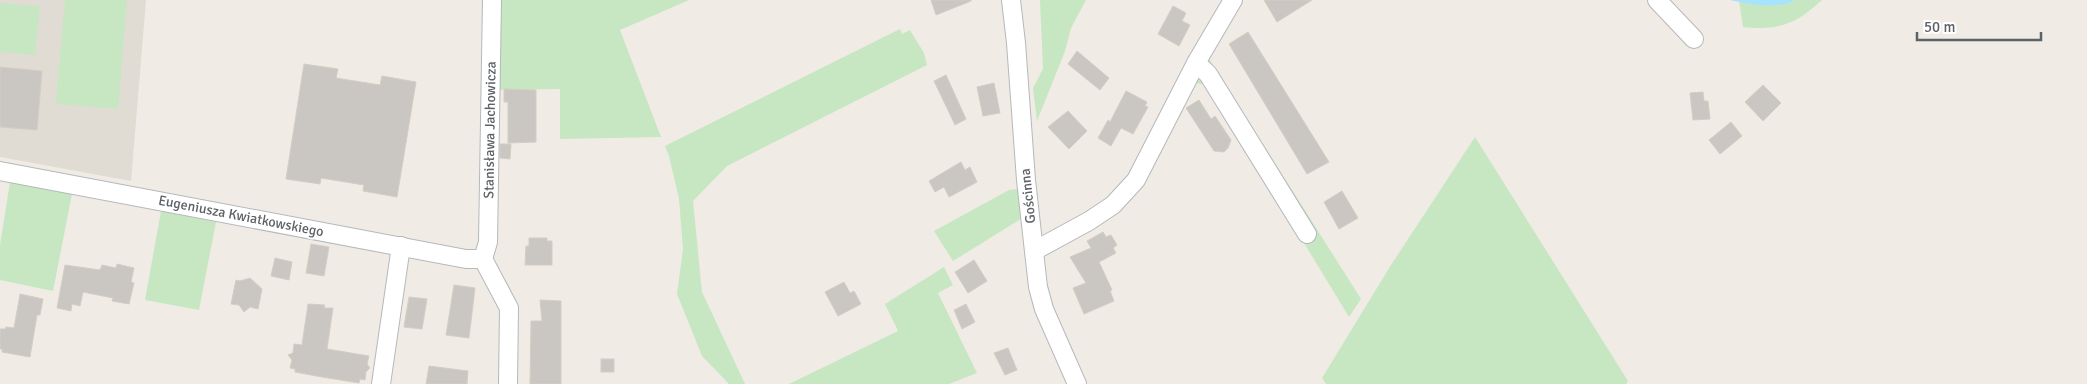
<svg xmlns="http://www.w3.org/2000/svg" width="2087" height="384" viewBox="0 0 2087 384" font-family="Signika,sans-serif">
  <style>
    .education { fill: #e0dbd3 }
    .green { fill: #c6e7c1 }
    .water { fill: #a6e3ff }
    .building { fill: #cac7c2; stroke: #d4cdc3 }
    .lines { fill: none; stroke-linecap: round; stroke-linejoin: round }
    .street-casing { stroke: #b5b8bc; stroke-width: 20 }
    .street { stroke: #fff; stroke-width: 18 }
    .labels { text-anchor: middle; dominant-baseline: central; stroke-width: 4; stroke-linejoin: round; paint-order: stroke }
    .street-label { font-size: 14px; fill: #5d6266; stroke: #fff }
  </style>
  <rect width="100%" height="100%" fill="#f0ece5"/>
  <path class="education" d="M 0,0 L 146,0 L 131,181 L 0,157 Z"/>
  <g class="green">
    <path d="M 65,0 L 127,0 L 118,109 L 56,104 Z"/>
    <path d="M 496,0 L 689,0 L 620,30 L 661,137 L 560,139 L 560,89 L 493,90 Z"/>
    <path d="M 1040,0 L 1086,0 L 1071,28 L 1065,51 L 1037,121 L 1033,88 L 1043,69 Z"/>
    <path d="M 1795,0 L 1822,0 C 1796,24 1779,31 1743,27 L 1739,1 L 1761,4 Z"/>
    <path d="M 0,3 L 40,6 L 35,55 L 0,52 Z"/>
    <path d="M 900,29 L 902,34 L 910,30 L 924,53 L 927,65 L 727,166 L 693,201 L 702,292 L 745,384 L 729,384 L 702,356 L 677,294 L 683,249 L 679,199 L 669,156 L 665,146 Z"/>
    <path d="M 1205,52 L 1361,299 L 1349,317 L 1208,85 L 1189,82 Z"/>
    <path d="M 1475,137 L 1628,381 L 1626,384 L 1326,384 L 1322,378 L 1391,265 Z"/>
    <path d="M 10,182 L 72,194 L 53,291 L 0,280 L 0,245 Z"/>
    <path d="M 1018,189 L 1021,219 L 953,261 L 934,231 L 1009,190 Z"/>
    <path d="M 161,211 L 216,222 L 199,310 L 145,300 Z"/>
    <path d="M 944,267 L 953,285 L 938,293 L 977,373 L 949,384 L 789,384 L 898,331 L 885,304 Z"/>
  </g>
  <path class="water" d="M 1730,0 L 1795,0 C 1778,10 1749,4 1730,0 Z"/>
  <g class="building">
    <path d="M 931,0 L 971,0 L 971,1 L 936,15 Z"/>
    <path d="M 1264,0 L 1312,0 L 1277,22 Z"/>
    <path d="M 1173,6 L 1186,13 L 1182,21 L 1190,25 L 1179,46 L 1158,34 Z"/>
    <path d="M 1248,32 L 1329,162 L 1307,174 L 1229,44 Z"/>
    <path d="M 1077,51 L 1109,78 L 1100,90 L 1068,64 Z"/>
    <path d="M 304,64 L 338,69 L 336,78 L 380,85 L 382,76 L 416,82 L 397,197 L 363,191 L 364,185 L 321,178 L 320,184 L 286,179 Z"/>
    <path d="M 0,67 L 42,71 L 37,130 L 0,127 Z"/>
    <path d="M 946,75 L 966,119 L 955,125 L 934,81 Z"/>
    <path d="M 994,83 L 1000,113 L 983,116 L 977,87 Z"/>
    <path d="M 1763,85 L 1781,103 L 1763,121 L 1745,102 Z"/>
    <path d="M 504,89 L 536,90 L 536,142 L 508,143 L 508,102 L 504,102 Z"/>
    <path d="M 1126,91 L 1147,102 L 1145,106 L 1148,107 L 1133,134 L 1121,128 L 1111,146 L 1098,138 L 1108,120 L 1110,122 Z"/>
    <path d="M 1703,92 L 1704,101 L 1708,101 L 1710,119 L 1693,120 L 1690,93 Z"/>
    <path d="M 1199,100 L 1211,119 L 1215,116 L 1231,140 L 1228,148 L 1224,152 L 1214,151 L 1186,108 Z"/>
    <path d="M 1068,111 L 1087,131 L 1069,149 L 1048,127 Z"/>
    <path d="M 1731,122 L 1742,136 L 1720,154 L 1709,140 Z"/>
    <path d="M 500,144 L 511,144 L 510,159 L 500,158 Z"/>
    <path d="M 961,162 L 965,170 L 970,167 L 977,182 L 949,197 L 944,187 L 935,192 L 929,181 Z"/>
    <path d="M 1342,191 L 1358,218 L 1339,229 L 1324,202 Z"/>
    <path d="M 1103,232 L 1106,237 L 1111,235 L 1117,245 L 1113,248 L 1116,253 L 1099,262 L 1112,290 L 1110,291 L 1114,301 L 1084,314 L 1073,288 L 1086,283 L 1070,257 L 1091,248 L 1087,241 Z"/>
    <path d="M 529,238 L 547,238 L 547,241 L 552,241 L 552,265 L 525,265 L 526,246 L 529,246 Z"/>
    <path d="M 311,244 L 329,247 L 324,276 L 306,273 Z"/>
    <path d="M 275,258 L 292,262 L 289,280 L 271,276 Z"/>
    <path d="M 974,260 L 987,281 L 968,293 L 955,272 Z"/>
    <path d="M 117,264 L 134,268 L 131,282 L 134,283 L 129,304 L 112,301 L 113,298 L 83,292 L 80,306 L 72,304 L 71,311 L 57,308 L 65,265 L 100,270 L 102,265 L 116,268 Z"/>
    <path d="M 250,278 L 262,289 L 258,309 L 250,307 L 244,312 L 239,305 L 231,304 L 236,280 L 240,281 Z"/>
    <path d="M 844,282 L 850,293 L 854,291 L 861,304 L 838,316 L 825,292 Z"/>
    <path d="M 454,285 L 475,288 L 469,338 L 446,335 Z"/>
    <path d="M 20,294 L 43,299 L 40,315 L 37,315 L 30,357 L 2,352 L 2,349 L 0,349 L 0,329 L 5,329 L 6,327 L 14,328 Z"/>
    <path d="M 409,297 L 427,299 L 422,329 L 404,327 Z"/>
    <path d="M 540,300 L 561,301 L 561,384 L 530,384 L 531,321 L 542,321 Z"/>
    <path d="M 308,304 L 325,305 L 324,308 L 333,308 L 327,349 L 369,356 L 367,364 L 370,368 L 366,372 L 365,380 L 360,379 L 359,383 L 322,377 L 295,372 L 295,369 L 290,368 L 292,360 L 288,355 L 293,353 L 294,344 L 302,345 Z"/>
    <path d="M 966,304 L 975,322 L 962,329 L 954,310 Z"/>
    <path d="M 1008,348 L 1017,370 L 1005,375 L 994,353 Z"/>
    <rect x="601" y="359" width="13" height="13"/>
    <path d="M 429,366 L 468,371 L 467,384 L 426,384 Z"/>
  </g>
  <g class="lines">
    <g class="street-casing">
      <g id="street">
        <path d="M 1011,0 L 1016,43 L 1026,180 L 1038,287 L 1044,309 L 1077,384"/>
        <path d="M 1657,0 L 1694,39"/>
        <path d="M 1196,63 L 1208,74 L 1307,234"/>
        <path d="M 0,171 L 466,259 L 483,259"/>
        <path d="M 1034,251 L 1089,221 L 1113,205 L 1136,180 L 1196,63 L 1233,0"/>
        <path d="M 483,259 L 488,242 L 492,0"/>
        <path d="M 483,259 L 509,308 L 508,384"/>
        <path d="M 381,384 L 401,246"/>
      </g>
    </g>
    <use href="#street" class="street"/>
  </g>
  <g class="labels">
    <g class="street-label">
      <text transform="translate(490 130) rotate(-89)">Stanisława Jachowicza</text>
      <text transform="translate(1028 196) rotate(-96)">Gościnna</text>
      <text transform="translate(241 216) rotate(11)">Eugeniusza Kwiatkowskiego</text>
    </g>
  </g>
  <path d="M1917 32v8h124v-8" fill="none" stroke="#5d6266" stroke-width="2.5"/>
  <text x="1924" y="32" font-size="15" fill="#5d6266" stroke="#ffffff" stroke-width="4" paint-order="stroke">50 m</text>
</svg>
